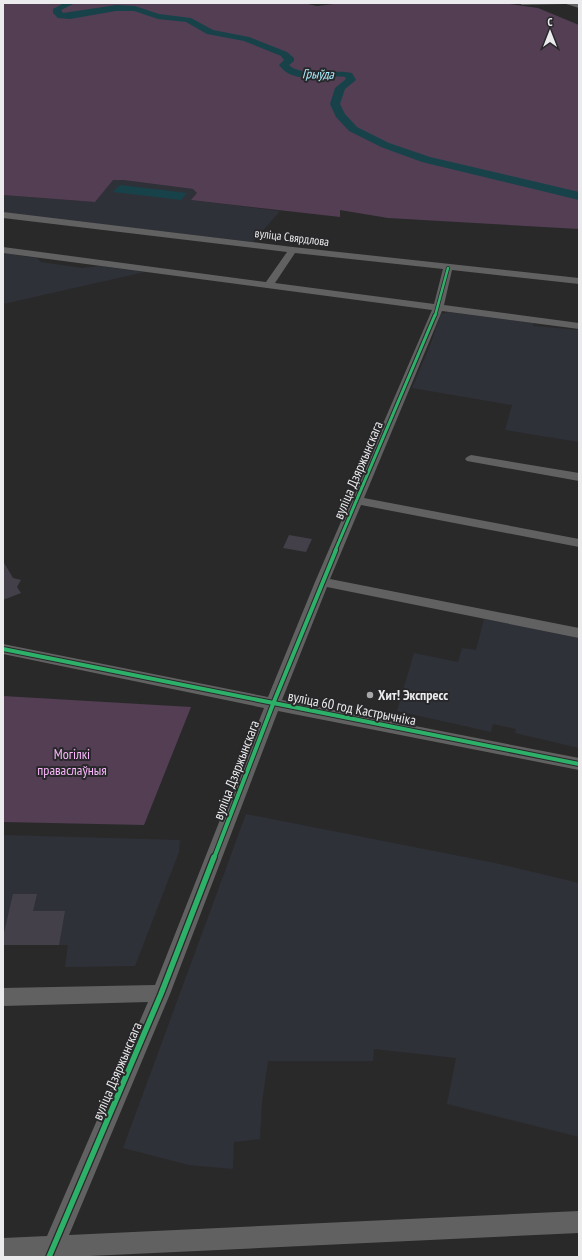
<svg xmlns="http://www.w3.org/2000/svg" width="582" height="1260" viewBox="0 0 582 1260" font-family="'PT Sans Narrow',sans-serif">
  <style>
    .built { fill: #2f3138 }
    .green { fill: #533e54 }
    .water { fill: #18424a }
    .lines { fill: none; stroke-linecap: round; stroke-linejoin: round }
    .river { fill: #18424a; fill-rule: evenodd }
    .building { fill: #43404a }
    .minor { fill: #616161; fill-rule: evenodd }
    .cycleway-far3-casing { stroke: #28282b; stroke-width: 4 }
    .cycleway-far2-casing { stroke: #28282b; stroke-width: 5 }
    .cycleway-far1-casing { stroke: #28282b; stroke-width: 6 }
    .cycleway-casing { stroke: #28282b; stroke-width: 8 }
    .cycleway-far3 { stroke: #2db169; stroke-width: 2.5 }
    .cycleway-far2 { stroke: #2db169; stroke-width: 3 }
    .cycleway-far1 { stroke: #2db169; stroke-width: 4 }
    .cycleway { stroke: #2db169; stroke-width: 5.5 }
    .poi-dot { fill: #a7a7a9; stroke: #28282b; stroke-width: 1.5 }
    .labels { text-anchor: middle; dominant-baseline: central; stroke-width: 4; stroke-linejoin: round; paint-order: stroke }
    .far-street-label { font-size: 12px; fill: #ebebed; stroke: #28282b }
    .far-water-label { font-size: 13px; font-style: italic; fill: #abeefe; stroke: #28282b }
    .street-label { font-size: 14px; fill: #ebebed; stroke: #28282b }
    .poi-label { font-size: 14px; font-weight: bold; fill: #ebebed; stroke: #28282b; text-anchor: start }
    .park-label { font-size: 14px; fill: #fab7fb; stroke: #28282b }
  </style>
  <rect width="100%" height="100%" fill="#29292a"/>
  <g class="built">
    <path d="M 113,179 L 193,189 L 198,193 L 192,200 L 280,211 L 253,242 L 3,213 L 3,195 L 95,202 Z"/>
    <path d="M 3,253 L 37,258 L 41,262 L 82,268 L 99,266 L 145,272 L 3,304 Z"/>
    <path d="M 448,312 L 533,323 L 534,326 L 579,330 L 579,442 L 505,430 L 512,405 L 412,388 L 431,343 L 441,314 Z"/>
    <path d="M 484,619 L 579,637 L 579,748 L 515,733 L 516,729 L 493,724 L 491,732 L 397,711 L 414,653 L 458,662 L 462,648 L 476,650 Z"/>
    <path d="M 246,814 L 495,863 L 579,883 L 579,1137 L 447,1104 L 456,1058 L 374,1049 L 373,1061 L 268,1061 L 262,1102 L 260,1139 L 234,1142 L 233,1169 L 189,1165 L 123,1148 Z"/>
    <path d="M 3,835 L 180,840 L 179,852 L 135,966 L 65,967 L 68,945 L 3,945 Z"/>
  </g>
  <g class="green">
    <path d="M 3,3 L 303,3 L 317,6 L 342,3 L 502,3 L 538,8 L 579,25 L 579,229 L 388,218 L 340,210 L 340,217 L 191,200 L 197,193 L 193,189 L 123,180 L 113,180 L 95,202 L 3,195 Z"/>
    <path d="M 3,696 L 191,707 L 144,825 L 3,822 Z"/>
  </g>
  <path class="water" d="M 120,185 L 187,193 L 181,200 L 113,192 Z"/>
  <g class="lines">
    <path class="river" d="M 64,3 L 75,3 L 61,10 L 63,13 L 116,5 L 135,6 L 159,14 L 191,18 L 213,30 L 249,37 L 287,52 L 294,58 L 294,61 L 289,65 C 300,77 336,69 352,73 L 356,80 L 345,89 L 340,104 L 345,114 L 357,127 L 389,143 L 430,157 L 579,192 L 579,200 L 422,162 L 381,147 L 349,131 L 336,117 L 330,104 L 335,88 L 346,79 L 345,77 C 324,74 294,86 279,65 L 284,60 L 281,56 L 244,41 L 207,34 L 186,22 L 158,19 L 134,11 L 116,11 L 70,19 L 58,18 L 53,13 L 53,9 Z"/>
  </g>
  <g class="building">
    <path d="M 289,535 L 312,539 L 306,552 L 283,548 Z"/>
    <path d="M 3,561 L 13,578 L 21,580 L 17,587 L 21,593 L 3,600 Z"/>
    <path d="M 13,894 L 37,894 L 33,911 L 65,911 L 59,945 L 3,945 L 3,937 Z"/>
  </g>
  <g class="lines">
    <g class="minor">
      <path d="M 519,3 L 574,3 L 579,4 L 579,8 L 566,4 L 522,5 Z"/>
      <path d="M 3,212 L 293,247 L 579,278 L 579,284 L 452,270 L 444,305 L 579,323 L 579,329 L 442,311 L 364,498 L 579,539 L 579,547 L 361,505 L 330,579 L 579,628 L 579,638 L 327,587 L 282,700 L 579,758 L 579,770 L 278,711 L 170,994 L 69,1235 L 579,1211 L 579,1233 L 68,1257 L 3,1257 L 3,1238 L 47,1236 L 148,1002 L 3,1006 L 3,988 L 155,985 L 264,708 L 3,654 L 3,644 L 268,697 L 315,582 L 432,310 L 3,253 L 3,247 L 266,282 L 287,252 L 3,218 ZM 295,253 L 443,269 L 434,304 L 275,283 Z"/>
      <path d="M 471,455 L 579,473 L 579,481 L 467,461 L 465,459 L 467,457 Z"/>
    </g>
    <g class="cycleway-far3-casing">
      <path id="cycleway-far3" d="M 435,316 L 448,268"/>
    </g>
    <g class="cycleway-far2-casing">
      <path id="cycleway-far2" d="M 335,551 L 435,315"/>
    </g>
    <g class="cycleway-far1-casing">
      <g id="cycleway-far1">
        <path d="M 3,649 L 579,764"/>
        <path d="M 214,858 L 273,704 L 336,550"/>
      </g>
    </g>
    <g class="cycleway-casing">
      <path id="cycleway" d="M 49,1257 L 161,994 L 214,857"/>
    </g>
    <use href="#cycleway-far3" class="cycleway-far3"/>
    <use href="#cycleway-far2" class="cycleway-far2"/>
    <use href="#cycleway-far1" class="cycleway-far1"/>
    <use href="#cycleway" class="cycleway"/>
  </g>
  <circle class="poi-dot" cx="370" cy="695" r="4"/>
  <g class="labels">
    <g class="far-street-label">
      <text transform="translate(292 237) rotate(7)">вуліца Свярдлова</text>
    </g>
    <g class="far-water-label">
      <text transform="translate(318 74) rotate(1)">Грыўда</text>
    </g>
    <g class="street-label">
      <text transform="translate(358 470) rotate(-67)">вуліца Дзяржынскага</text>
      <text transform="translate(352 708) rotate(11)">вуліца 60 год Кастрычніка</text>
      <text transform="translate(236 770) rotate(-69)">вуліца Дзяржынскага</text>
      <text transform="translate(117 1071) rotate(-67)">вуліца Дзяржынскага</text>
    </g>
    <g class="poi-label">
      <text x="378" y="695">Хит! Экспресс</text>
    </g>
    <g class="park-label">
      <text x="72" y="754">Могілкі<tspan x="72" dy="16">праваслаўныя</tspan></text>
    </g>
  </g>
  <rect width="582" height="1260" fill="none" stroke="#ebebed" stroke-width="8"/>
  <g transform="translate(550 32)" stroke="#28282b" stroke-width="3" paint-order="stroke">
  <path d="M0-3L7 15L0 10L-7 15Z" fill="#ebebed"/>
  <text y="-6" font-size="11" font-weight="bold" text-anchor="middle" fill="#ebebed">С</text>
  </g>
</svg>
